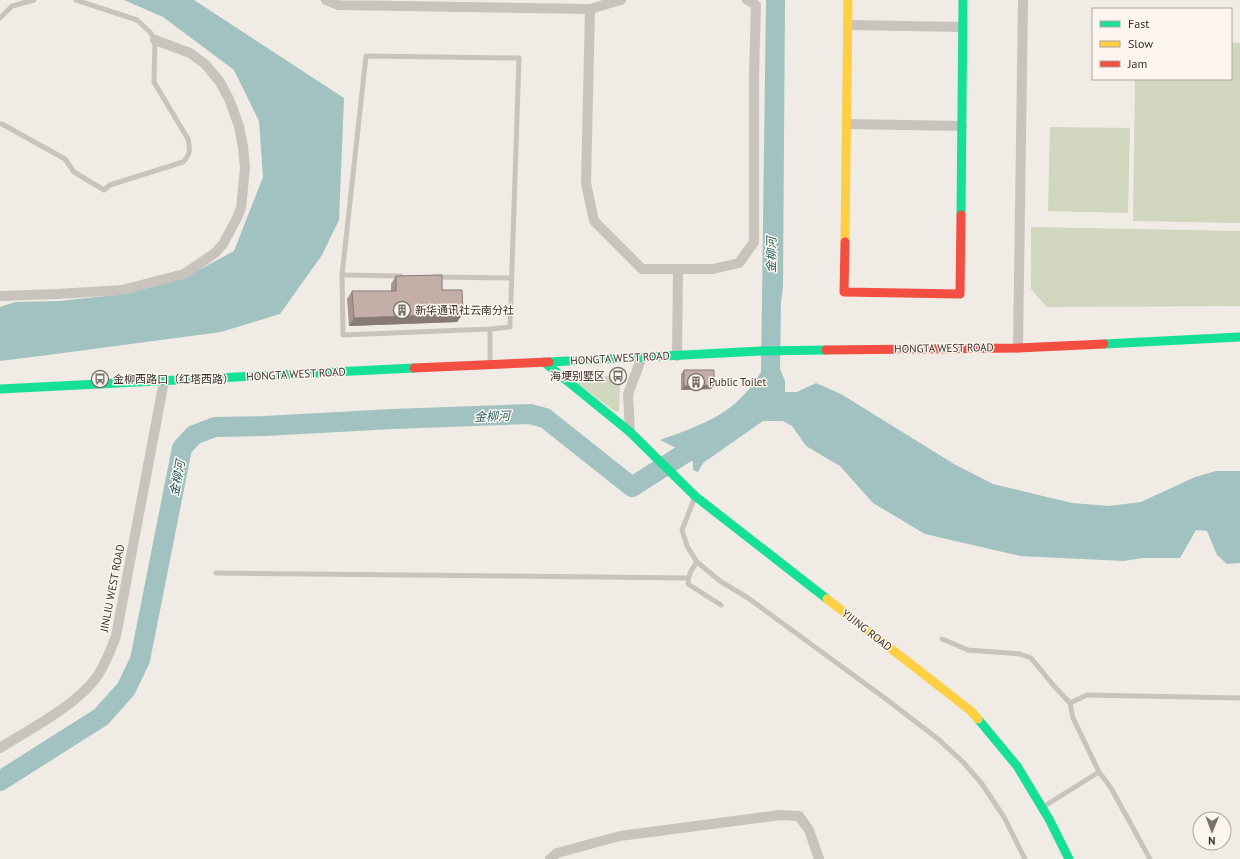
<svg xmlns="http://www.w3.org/2000/svg" width="1240" height="859" viewBox="0 0 1240 859" font-family="'PT Sans','Noto Sans SC',sans-serif">
  <style>
    .green { fill: #d1d6bf }
    .water { fill: #a1c2c1 }
    .lines { fill: none; stroke-linecap: round; stroke-linejoin: round }
    .river { stroke: #a1c2c1; stroke-width: 20 }
    .lane { stroke: #c9c3be; stroke-width: 5 }
    .street { stroke: #c9c3be; stroke-width: 10 }
    .fast { stroke: #16e098; stroke-width: 9 }
    .slow { stroke: #ffcf43; stroke-width: 9 }
    .jam { stroke: #f24e42; stroke-width: 9 }
    .wall { fill: #a89690 }
    .shaded-wall { fill: #887a75 }
    .building { fill: #c3afa7; stroke: #887a75 }
    .labels { text-anchor: middle; dominant-baseline: central; stroke-width: 3; stroke-linejoin: round; paint-order: stroke }
    .poi-label { font-size: 11px; fill: #3b302b; stroke: #fbf5ee; text-anchor: start }
    .street-label { font-size: 11px; fill: #3b302b; stroke: #fbf5ee }
    .water-label { font-size: 12px; font-style: italic; fill: #1f5a5e; stroke: #fbf5ee }
  </style>
  <rect width="100%" height="100%" fill="#f0ebe5"/>
  <g class="green">
    <path d="M 1231,42 L 1240,43 L 1240,223 L 1133,221 L 1135,79 L 1231,79 Z"/>
    <path d="M 1050,127 L 1130,128 L 1128,213 L 1048,211 Z"/>
    <path d="M 1031,227 L 1240,231 L 1240,306 L 1047,307 L 1031,289 Z"/>
    <path d="M 610,376 L 620,383 L 619,411 L 616,412 L 578,384 L 579,377 Z"/>
  </g>
  <g class="water">
    <path d="M 124,0 L 194,0 L 344,98 L 339,220 L 322,255 L 280,314 L 221,332 L 48,355 L 0,361 L 0,307 L 15,302 L 59,301 L 125,294 L 184,278 L 234,251 L 263,177 L 259,121 L 234,70 L 163,17 Z"/>
    <path d="M 766,0 L 785,0 L 783,287 L 781,302 L 780,369 L 785,381 L 785,392 L 797,392 L 816,383 L 841,394 L 954,464 L 993,484 L 1072,503 L 1109,506 L 1141,502 L 1195,477 L 1216,471 L 1240,471 L 1240,563 L 1227,564 L 1217,555 L 1207,531 L 1196,530 L 1180,558 L 1143,558 L 1124,561 L 1020,556 L 925,534 L 873,503 L 840,466 L 806,446 L 792,426 L 783,421 L 763,421 L 703,463 L 698,472 L 693,470 L 693,462 L 678,449 L 660,440 C 704,424 736,414 761,372 Z"/>
  </g>
  <g class="lines">
    <path class="river" d="M 0,781 L 101,717 L 126,689 L 140,660 L 182,448 L 194,435 L 215,427 L 265,426 L 393,419 L 530,414 L 545,418 L 632,487 L 707,439"/>
    <g class="lane">
      <path d="M 0,18 L 12,6 L 34,0"/>
      <path d="M 366,56 L 519,58 L 510,327 L 490,329 L 343,335 L 342,275 Z"/>
      <path d="M 2,124 L 65,159 L 74,172 L 104,190 L 110,185 L 183,162 C 191,154 190,149 188,139 L 154,82 L 155,40 L 150,32 L 137,20 L 76,0"/>
      <path d="M 342,275 L 401,276"/>
      <path d="M 435,277 L 511,278"/>
      <path d="M 490,329 L 490,364"/>
      <path d="M 695,497 L 682,530 L 687,546 L 697,562 L 720,581 L 748,598 L 886,699 L 938,739 L 964,763 L 982,784 L 1004,817 L 1025,859"/>
      <path d="M 697,562 C 691,570 688,575 688,584 L 721,605"/>
      <path d="M 216,573 L 688,578"/>
      <path d="M 942,639 L 968,650 L 1020,654 L 1031,658 L 1054,686 L 1070,703 L 1073,718 L 1099,772 L 1111,788 L 1150,859"/>
      <path d="M 1070,703 L 1087,695 L 1240,698"/>
      <path d="M 1043,807 L 1099,772"/>
    </g>
    <g class="street">
      <path d="M 326,0 L 338,5 L 590,9 L 621,0"/>
      <path d="M 590,9 L 586,183 L 594,221 L 642,269 L 713,269 L 739,263 L 754,242 L 754,74 L 756,5 L 747,0"/>
      <path d="M 848,25 L 963,27"/>
      <path d="M 847,124 L 962,126"/>
      <path d="M 0,296 L 57,294 L 122,290 L 184,274 L 215,253 L 223,244 L 237,218 L 241,208 L 245,168 L 243,147 L 239,126 L 229,99 L 220,82 L 205,64 L 190,53 L 155,40"/>
      <path d="M 1018,348 L 1023,0"/>
      <path d="M 677,356 L 678,269"/>
      <path d="M 630,432 L 628,394 L 642,357"/>
      <path d="M 0,748 C 30,729 79,704 98,675 C 106,663 111,649 116,636 L 164,381"/>
      <path d="M 550,859 L 557,853 L 620,836 L 780,815 L 799,816 L 809,830 L 819,859"/>
    </g>
    <g class="fast">
      <path d="M 961,215 L 963,0"/>
      <path d="M 1104,344 L 1240,337"/>
      <path d="M 544,362 L 630,432 L 695,496 L 827,599"/>
      <path d="M 549,362 L 761,351 L 826,350"/>
      <path d="M 0,389 L 414,368"/>
      <path d="M 978,719 L 1017,766 L 1049,819 L 1069,859"/>
    </g>
    <g class="slow">
      <path d="M 845,242 L 848,0"/>
      <path d="M 827,599 L 971,711 L 978,719"/>
    </g>
    <g class="jam">
      <path d="M 845,242 L 844,292 L 960,294 L 961,215"/>
      <path d="M 826,350 L 1018,348 L 1104,344"/>
      <path d="M 414,368 L 549,362"/>
    </g>
  </g>
  <g class="wall">
    <path d="M 396,276 L 442,290 L 457,322 L 349,326 L 347,299 L 352,291 L 391,291 L 391,284 Z"/>
    <path d="M 684,370 L 711,389 L 681,390 L 681,374 Z"/>
  </g>
  <g class="shaded-wall">
    <path d="M 463,314 L 457,322 L 349,326 L 354,318 Z"/>
    <path d="M 714,385 L 711,389 L 681,390 L 684,386 Z"/>
  </g>
  <g class="building">
    <path d="M 442,275 L 442,290 L 462,290 L 463,314 L 354,318 L 352,291 L 396,291 L 396,276 Z"/>
    <path d="M 684,370 L 714,370 L 714,385 L 684,386 Z"/>
  </g>
  <defs>
    <g id="building-ring" transform="scale(0.9)"><circle r="9.5" fill="#fbf5ee" stroke="#7a716c" stroke-width="1.5"/><path d="M-4-6H4V6H1V3H-1V6H-4ZM-2.5-4.3h1.7v1.8h-1.7ZM.8-4.3h1.7v1.8H.8ZM-2.5-1h1.7V.8h-1.7ZM.8-1h1.7V.8H.8Z" fill="#7a716c"/></g>
    <g id="bus-ring" transform="scale(0.9)"><circle r="9.5" fill="#fbf5ee" stroke="#7a716c" stroke-width="1.5"/><path d="M-5-6H5V4H4V6H2V4H-2V6H-4V4H-5ZM-3.5-4V0h7V-4ZM-3.5 1.2v1.5H-2V1.2ZM2 1.2v1.5H3.5V1.2Z" fill="#7a716c"/></g>
  </defs>
  <g fill-rule="evenodd">
    <use href="#building-ring" x="402" y="310"/>
    <use href="#bus-ring" x="618" y="376"/>
    <use href="#bus-ring" x="100" y="379"/>
    <use href="#building-ring" x="696" y="382"/>
  </g>
  <g class="labels">
    <g class="poi-label">
      <text x="415" y="310">新华通讯社云南分社</text>
      <text x="605" y="376" text-anchor="end">海埂别墅区</text>
      <text x="113" y="379">金柳西路口（红塔西路）</text>
      <text x="709" y="382">Public Toilet</text>
    </g>
    <g class="street-label">
      <text transform="translate(944 348) rotate(-1)">HONGTA WEST ROAD</text>
      <text transform="translate(620 358) rotate(-3)">HONGTA WEST ROAD</text>
      <text transform="translate(296 374) rotate(-3)">HONGTA WEST ROAD</text>
      <text transform="translate(112 588) rotate(-79)">JINLIU WEST ROAD</text>
      <text transform="translate(867 630) rotate(38)">YIJING ROAD</text>
    </g>
    <g class="water-label">
      <text transform="translate(771 255) rotate(-89)">金柳河</text>
      <text transform="translate(492 416) rotate(-2)">金柳河</text>
      <text transform="translate(177 478) rotate(-79)">金柳河</text>
    </g>
  </g>
  <rect x="1092" y="8" width="140" height="72" fill="#fbf5ee" stroke="#aea6a0"/>
  <rect x="1100" y="21" width="20" height="6" fill="#16e098" stroke="#aea6a0"/>
  <text x="1128" y="28" font-size="12" fill="#3b302b">Fast</text>
  <rect x="1100" y="41" width="20" height="6" fill="#ffcf43" stroke="#aea6a0"/>
  <text x="1128" y="48" font-size="12" fill="#3b302b">Slow</text>
  <rect x="1100" y="61" width="20" height="6" fill="#f24e42" stroke="#aea6a0"/>
  <text x="1128" y="68" font-size="12" fill="#3b302b">Jam</text>
  <g transform="translate(1212 831) rotate(181)"><circle r="19" fill="#fbf5ee" stroke="#aea6a0"/>
  <path d="M0-3L7 15L0 10L-7 15Z" fill="#7a716c"/>
  <text y="-6" font-size="11" font-weight="bold" text-anchor="middle" fill="#3b302b">N</text>
  </g>
</svg>
